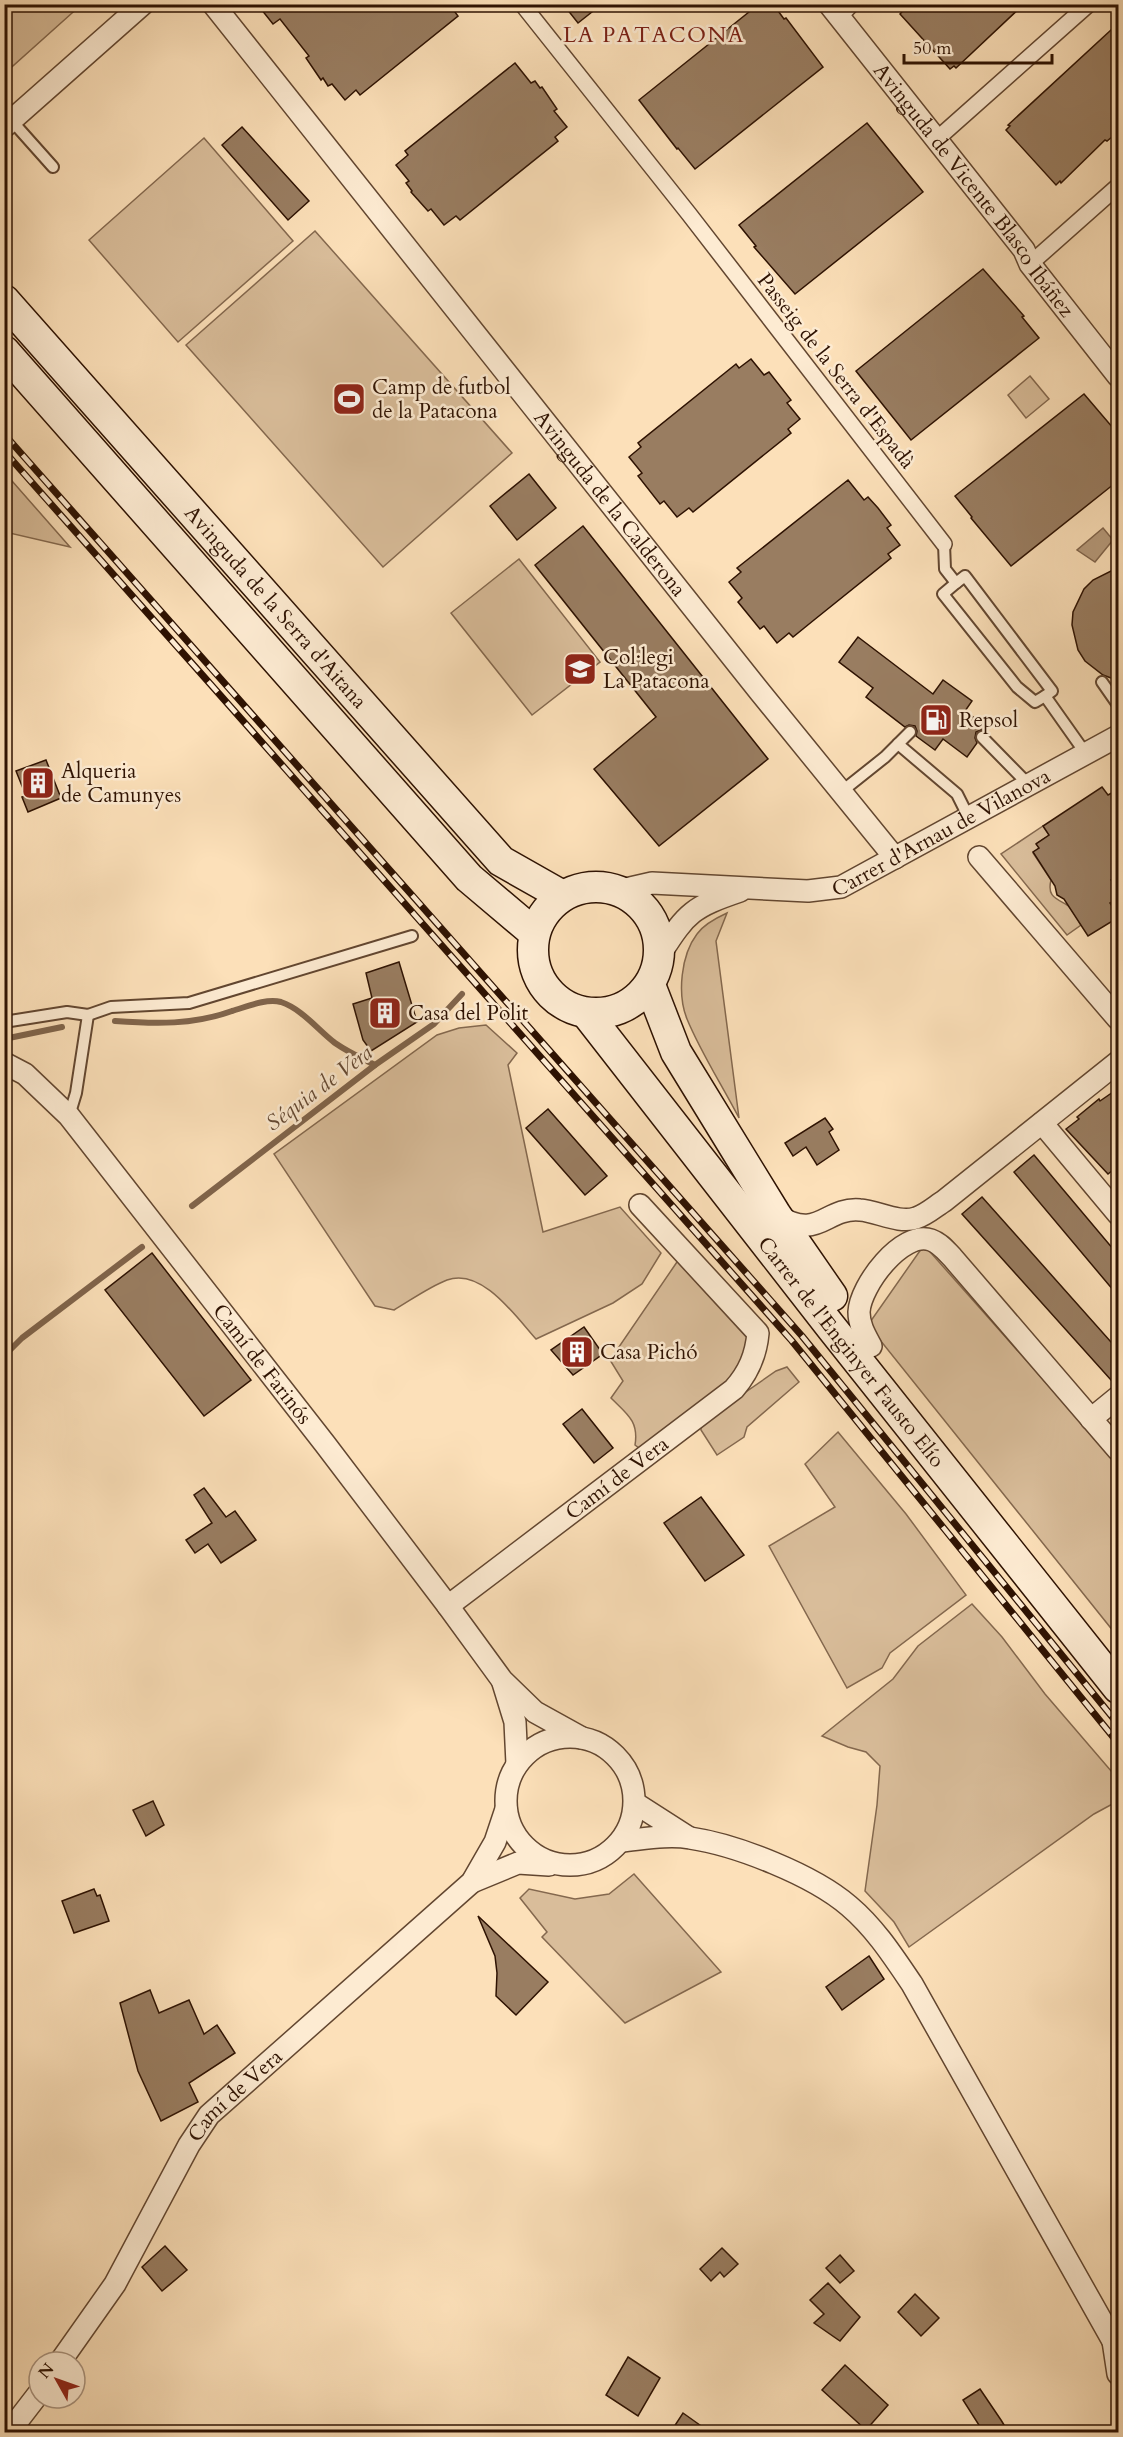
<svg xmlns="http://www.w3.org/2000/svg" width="1123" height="2437" viewBox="0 0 1123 2437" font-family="Cardo,serif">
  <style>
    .green { fill: #d9bd9a; stroke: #84684e; stroke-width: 1.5 }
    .water { fill: #b69a7b; stroke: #80644b; stroke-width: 1.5 }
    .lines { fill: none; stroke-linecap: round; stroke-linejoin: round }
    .stream { stroke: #80644b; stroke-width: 6 }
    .building { fill: #997d61; stroke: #2e1202; stroke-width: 1.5 }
    .service-casing { stroke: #624630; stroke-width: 14 }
    .pedestrian-casing { stroke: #624630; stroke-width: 18 }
    .minor-casing { stroke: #624630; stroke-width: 24 }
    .secondary-casing { stroke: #2e1202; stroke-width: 33 }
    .service { stroke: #fdebd2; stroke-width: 10 }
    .pedestrian { stroke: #fdebd2; stroke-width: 15 }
    .minor { stroke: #fdebd2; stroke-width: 21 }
    .secondary { stroke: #fdebd2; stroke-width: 30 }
    .rail-casing { stroke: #2e1202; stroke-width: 7 }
    .rail { stroke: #fdebd2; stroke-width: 4.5; stroke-dasharray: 14; stroke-linecap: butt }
    .labels { text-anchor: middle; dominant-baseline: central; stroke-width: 5; stroke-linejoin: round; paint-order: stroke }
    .street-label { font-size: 21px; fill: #2e1202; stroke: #fdebd2 }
    .poi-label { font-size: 21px; fill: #2e1202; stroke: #fdebd2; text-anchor: start }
    .neighbourhood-label { font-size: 22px; letter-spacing: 1.5px; fill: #7a1f14; stroke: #fdebd2 }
    .water-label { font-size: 22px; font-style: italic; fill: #644832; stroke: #fdebd2 }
  </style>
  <rect width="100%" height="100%" fill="#fce0b9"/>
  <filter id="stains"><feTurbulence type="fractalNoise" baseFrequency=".00333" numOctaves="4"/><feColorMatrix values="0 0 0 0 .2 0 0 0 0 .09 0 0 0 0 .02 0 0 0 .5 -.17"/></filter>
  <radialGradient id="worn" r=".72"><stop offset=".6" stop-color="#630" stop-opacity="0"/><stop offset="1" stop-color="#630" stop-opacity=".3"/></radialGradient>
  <g class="green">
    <path d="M 5,4 L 81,4 L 81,5 L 5,73 Z"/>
    <path d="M 204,138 L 293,241 L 178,342 L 89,240 Z"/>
    <path d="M 315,231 L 512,453 L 383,567 L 186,345 Z"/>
    <path d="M 1030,376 L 1049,399 L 1026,418 L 1008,395 Z"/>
    <path d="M 5,473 L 70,547 L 5,532 Z"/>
    <path d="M 519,559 L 600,662 L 532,715 L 451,613 Z"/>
    <path d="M 1043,826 L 1052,839 L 1045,838 L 1037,843 L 1039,848 L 1033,853 L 1051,880 C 1047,896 1055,898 1067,905 C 1073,909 1077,919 1081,925 L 1067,935 L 1001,854 Z"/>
    <path d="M 727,913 L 716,941 L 739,1118 C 722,1085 701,1053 687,1019 C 677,994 681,955 697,934 C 704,924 716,918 727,913 Z"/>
    <path d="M 486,1025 L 517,1053 L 508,1065 L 543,1232 L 620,1207 L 661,1253 L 642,1284 L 613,1303 L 536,1339 C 516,1317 482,1267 447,1280 C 429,1287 411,1300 394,1310 L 375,1306 L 274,1154 L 437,1035 L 459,1028 Z"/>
    <path d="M 924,1245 L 1118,1464 L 1118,1637 L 868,1325 Z"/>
    <path d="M 681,1261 L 750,1335 L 736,1375 L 639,1448 L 635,1445 C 639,1421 627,1414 611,1398 L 623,1381 L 610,1360 L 677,1262 Z"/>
    <path d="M 787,1367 L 799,1382 L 747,1427 L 744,1437 L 717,1455 L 701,1430 L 701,1423 L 776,1371 Z"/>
    <path d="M 838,1432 L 906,1514 L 966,1595 L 890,1653 L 882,1668 L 847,1688 L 769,1546 L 835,1507 L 805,1464 Z"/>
    <path d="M 972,1604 L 1002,1637 L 1045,1694 L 1118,1779 L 1118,1801 L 1094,1814 L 909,1947 L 894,1922 L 865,1891 L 877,1805 L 880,1766 L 866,1752 L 848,1747 L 822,1736 L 893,1679 L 918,1646 Z"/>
    <path d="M 634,1874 L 721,1972 L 625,2023 L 542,1937 L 547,1932 L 520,1898 L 529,1889 L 575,1899 L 609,1894 Z"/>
  </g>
  <path class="water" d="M 1103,528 L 1113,540 L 1095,562 L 1077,550 Z"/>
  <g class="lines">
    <g class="stream">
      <path d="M 115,1021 C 156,1024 193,1025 232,1011 C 246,1007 266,998 281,1002 C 302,1009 318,1030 335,1043 C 348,1052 361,1058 375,1065"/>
      <path d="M 4,1039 L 62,1027"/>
      <path d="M 192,1206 L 375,1065 L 434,1024 L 462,994"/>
      <path d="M 4,1356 L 22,1338 L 142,1247"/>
    </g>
  </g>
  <g class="building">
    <path d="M 257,4 L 449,4 L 458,16 L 360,95 L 356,90 L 345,100 L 332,84 L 328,86 L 323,78 L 321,80 L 306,58 L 309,56 L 280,19 L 273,24 Z"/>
    <path d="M 563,4 L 602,4 L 578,23 Z"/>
    <path d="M 759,4 L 773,4 L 784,19 L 786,18 L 823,67 L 695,169 L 678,148 L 677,149 L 639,100 Z"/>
    <path d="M 909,4 L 1024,4 L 956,68 L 954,66 L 950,69 L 900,14 Z"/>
    <path d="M 1111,30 L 1119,37 L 1119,131 L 1107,141 L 1105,140 L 1061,183 L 1060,181 L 1056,185 L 1006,130 L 1010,126 L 1008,125 Z"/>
    <path d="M 515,63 L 531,83 L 535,81 L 540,88 L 542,87 L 557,109 L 554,111 L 567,127 L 555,137 L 558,141 L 460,220 L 456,216 L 444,225 L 431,209 L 428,211 L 411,192 L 412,191 L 406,183 L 409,181 L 396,165 L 408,155 L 405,151 Z"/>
    <path d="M 867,123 L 923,192 L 795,294 L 754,247 L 756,246 L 739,225 Z"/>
    <path d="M 242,127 L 309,201 L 288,220 L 222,145 Z"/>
    <path d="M 983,269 L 1024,316 L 1022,317 L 1039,338 L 911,440 L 856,371 Z"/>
    <path d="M 751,359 L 764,375 L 769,372 L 791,400 L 787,403 L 800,419 L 788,429 L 791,433 L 693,512 L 689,508 L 677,517 L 664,501 L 660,504 L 638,476 L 642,473 L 629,457 L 641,447 L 638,443 L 736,364 L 739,368 Z"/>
    <path d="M 1084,394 L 1119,435 L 1119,480 L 1011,566 L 971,518 L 972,517 L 955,496 Z"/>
    <path d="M 529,474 L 556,508 L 517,540 L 490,506 Z"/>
    <path d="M 848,480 L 864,500 L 868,497 L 878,508 L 891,525 L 887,528 L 900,545 L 888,554 L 891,558 L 814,620 L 793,637 L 789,633 L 777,643 L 764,626 L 760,629 L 738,602 L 742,598 L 729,582 L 741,572 L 737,568 Z"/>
    <path d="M 583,526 L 768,759 L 659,846 L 594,769 L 656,717 L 535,565 Z"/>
    <path d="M 1119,567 L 1119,614 L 1113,619 L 1115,630 L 1119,637 L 1119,681 L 1103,675 L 1085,661 L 1078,650 L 1072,625 L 1073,612 L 1084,589 L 1093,580 Z"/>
    <path d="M 858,637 L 933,694 L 943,680 L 972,701 L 965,711 L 988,728 L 986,731 L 981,730 L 976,732 L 975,738 L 977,743 L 967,757 L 943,739 L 935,750 L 916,736 L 917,731 L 915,726 L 909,725 L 905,727 L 866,697 L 873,688 L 839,662 Z"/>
    <path d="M 46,760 L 61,798 L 28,812 L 22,797 L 26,796 L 16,771 Z"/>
    <path d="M 1102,787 L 1108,795 L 1119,789 L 1119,875 L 1111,880 L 1119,890 L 1119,898 L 1110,903 L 1119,917 L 1088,936 L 1064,899 L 1057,895 L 1055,886 L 1033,852 L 1039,848 L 1036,844 L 1049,835 L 1043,826 Z"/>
    <path d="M 399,962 L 417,1022 L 371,1051 L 363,1040 L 353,1004 L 372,998 L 366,973 Z"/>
    <path d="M 1119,1088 L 1119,1165 L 1108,1174 L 1066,1129 L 1079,1119 L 1077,1117 L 1099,1099 L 1100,1101 Z"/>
    <path d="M 548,1109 L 607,1176 L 585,1195 L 526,1128 Z"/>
    <path d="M 825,1118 L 833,1129 L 829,1132 L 839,1150 L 817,1165 L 806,1147 L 793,1156 L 785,1143 Z"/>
    <path d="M 1034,1155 L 1119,1256 L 1119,1297 L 1014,1172 Z"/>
    <path d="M 982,1197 L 1119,1351 L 1119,1373 L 1111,1380 L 962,1214 Z"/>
    <path d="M 152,1253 L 251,1380 L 204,1416 L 105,1290 Z"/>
    <path d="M 584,1327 L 603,1354 L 573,1375 L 551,1350 Z"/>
    <path d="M 582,1409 L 613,1448 L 594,1463 L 563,1424 Z"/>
    <path d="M 204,1488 L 226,1517 L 235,1511 L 256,1540 L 221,1563 L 208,1544 L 195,1553 L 186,1540 L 212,1523 L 194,1495 Z"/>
    <path d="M 701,1497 L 744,1555 L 705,1581 L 664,1523 Z"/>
    <path d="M 153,1801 L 164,1825 L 146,1836 L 133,1810 Z"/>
    <path d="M 94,1889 L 97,1896 L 100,1895 L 109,1921 L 74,1933 L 62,1901 Z"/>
    <path d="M 478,1916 L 548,1982 L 516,2015 L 496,1996 L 497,1973 L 495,1956 Z"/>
    <path d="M 869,1956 L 884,1979 L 842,2010 L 826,1987 Z"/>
    <path d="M 150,1990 L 159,2013 L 189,2000 L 204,2034 L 217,2025 L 235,2053 L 189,2083 L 198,2102 L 161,2121 L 138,2071 L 120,2003 Z"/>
    <path d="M 165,2246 L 187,2270 L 162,2291 L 142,2267 Z"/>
    <path d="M 722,2248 L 738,2264 L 724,2277 L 720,2272 L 711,2281 L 700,2269 Z"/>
    <path d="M 840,2255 L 854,2271 L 840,2283 L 826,2268 Z"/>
    <path d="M 828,2283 L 860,2317 L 840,2341 L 814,2323 L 824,2314 L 810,2300 Z"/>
    <path d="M 915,2294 L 939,2318 L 921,2336 L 898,2312 Z"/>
    <path d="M 628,2357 L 660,2378 L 638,2416 L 606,2395 Z"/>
    <path d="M 845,2365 L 888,2405 L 866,2430 L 822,2390 Z"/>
    <path d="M 980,2389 L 1001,2420 L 1009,2433 L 984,2433 L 963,2400 Z"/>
    <path d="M 683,2413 L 711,2433 L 670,2433 Z"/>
  </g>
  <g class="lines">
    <g class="service-casing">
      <g id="service">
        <path d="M 12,121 L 53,167"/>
        <path d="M 944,544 L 945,569 L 956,583 L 965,576 L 1052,691 L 1045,696 L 1086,754"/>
        <path d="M 956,583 L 943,594 L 1017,687 L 1035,702 L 1045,696"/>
        <path d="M 1102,682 L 1118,705"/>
        <path d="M 982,737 L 1029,785"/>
        <path d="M 898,744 L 957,794 L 969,818"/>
        <path d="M 841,792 L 885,757 L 910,732"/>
        <path d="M 4,1022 L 67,1012 L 88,1015 L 111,1007 L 189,1003 L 412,936"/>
        <path d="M 69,1116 L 76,1093 L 88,1015"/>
      </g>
    </g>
    <g class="pedestrian-casing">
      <g id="pedestrian">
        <path d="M 522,4 L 689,214 L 944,544"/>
        <path d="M 839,17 L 852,4"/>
        <path d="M 937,139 L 1089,4"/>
        <path d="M 1030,264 L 1118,186"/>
      </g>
    </g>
    <g class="minor-casing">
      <g id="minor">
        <path id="s1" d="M 213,4 L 760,692 L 895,858"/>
        <path id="s2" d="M 829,4 L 1024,250 L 1030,264 L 1118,376"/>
        <path d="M 4,127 L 143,4"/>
        <path d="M 979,857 L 1118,1019"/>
        <path id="s3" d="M 617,891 L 652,883 L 808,891 L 841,887 L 1118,736"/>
        <path d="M 661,953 C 687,912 693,907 740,891"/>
        <path id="s4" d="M 4,1063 L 25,1074 L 69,1116 L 325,1444 L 448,1606 L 502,1680 L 535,1712 L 582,1738"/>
        <path d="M 1042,1123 L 1118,1214"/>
        <path d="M 776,1215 C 820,1242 824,1207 860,1210 C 877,1211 899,1224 916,1218 C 926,1215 936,1206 944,1201 L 1118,1062"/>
        <path d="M 871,1346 C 865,1335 859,1325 859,1312 C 860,1286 902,1230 931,1240 C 940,1243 946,1251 952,1257 L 1118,1450"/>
        <path d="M 1091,1419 L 1118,1397"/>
        <path id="s5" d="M 448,1606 L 734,1389 C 749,1372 756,1355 758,1333 L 640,1205"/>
        <path d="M 503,1683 L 515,1722 L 517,1764"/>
        <circle cx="570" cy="1801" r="64"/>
        <path d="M 635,1803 L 688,1837"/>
        <path d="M 622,1841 C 643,1839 669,1834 690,1838 C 737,1845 813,1875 849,1906 C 875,1928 893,1956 912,1984 L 1113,2341"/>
        <path d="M 472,1882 L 518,1863 L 549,1865"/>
        <path d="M 1118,2345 L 1113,2341 L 1118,2374"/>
        <path id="s6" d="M 60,2362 L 115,2284 L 189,2145 L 209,2115 L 472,1882 L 495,1842 L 506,1809"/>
        <path d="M 9,2432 L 39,2393"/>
      </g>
    </g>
    <g class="secondary-casing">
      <g id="secondary">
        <path id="s7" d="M 4,300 L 501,861 L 561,895"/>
        <path d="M 4,351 L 469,878 L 533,932"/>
        <circle cx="596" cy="950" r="63"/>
        <path d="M 650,985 L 676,1052 L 776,1215 L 832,1296"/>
        <path id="s8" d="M 587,1014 L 831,1327 L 1118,1688"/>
      </g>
    </g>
    <use href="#service" class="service"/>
    <use href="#pedestrian" class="pedestrian"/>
    <use href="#minor" class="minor"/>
    <use href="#secondary" class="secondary"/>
    <g class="rail-casing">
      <g id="rail">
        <path d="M 4,434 L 802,1336 L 1118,1724"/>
        <path d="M 4,451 L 792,1341 L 1118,1743"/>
      </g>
    </g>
    <use href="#rail" class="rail"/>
  </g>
  <defs>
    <g id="stadium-square" transform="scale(1.725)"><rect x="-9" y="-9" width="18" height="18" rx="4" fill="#8f2418" stroke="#fdebd2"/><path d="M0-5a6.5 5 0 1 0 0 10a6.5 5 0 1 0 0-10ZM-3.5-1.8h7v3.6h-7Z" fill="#fff"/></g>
    <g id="school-square" transform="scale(1.725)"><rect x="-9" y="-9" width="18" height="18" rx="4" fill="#8f2418" stroke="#fdebd2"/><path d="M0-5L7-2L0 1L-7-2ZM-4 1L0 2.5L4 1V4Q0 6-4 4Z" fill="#fff"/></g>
    <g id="fuel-square" transform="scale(1.725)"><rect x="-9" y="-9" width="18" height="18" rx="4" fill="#8f2418" stroke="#fdebd2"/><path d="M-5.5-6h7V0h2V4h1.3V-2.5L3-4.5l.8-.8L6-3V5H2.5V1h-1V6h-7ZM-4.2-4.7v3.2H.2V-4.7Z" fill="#fff"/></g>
    <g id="building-square" transform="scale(1.725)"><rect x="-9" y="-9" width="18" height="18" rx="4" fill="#8f2418" stroke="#fdebd2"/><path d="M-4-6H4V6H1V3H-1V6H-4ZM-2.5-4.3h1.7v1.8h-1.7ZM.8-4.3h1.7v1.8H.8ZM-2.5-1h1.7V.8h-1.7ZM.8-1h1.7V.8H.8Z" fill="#fff"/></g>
  </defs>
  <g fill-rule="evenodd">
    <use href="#stadium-square" x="349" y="399"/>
    <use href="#school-square" x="580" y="669"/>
    <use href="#fuel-square" x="936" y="720"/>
    <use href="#building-square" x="38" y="783"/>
    <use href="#building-square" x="385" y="1013"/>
    <use href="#building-square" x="577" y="1352"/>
  </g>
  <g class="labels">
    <g class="street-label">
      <text stroke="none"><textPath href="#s2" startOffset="236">Avinguda de Vicente Blasco Ibáñez</textPath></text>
      <text transform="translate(836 371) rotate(52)">Passeig de la Serra d'Espadà</text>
      <text stroke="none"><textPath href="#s1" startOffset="638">Avinguda de la Calderona</textPath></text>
      <text stroke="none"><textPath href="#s7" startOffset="410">Avinguda de la Serra d'Aitana</textPath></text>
      <text stroke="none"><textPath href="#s3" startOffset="339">Carrer d'Arnau de Vilanova</textPath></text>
      <text stroke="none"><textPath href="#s8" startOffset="429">Carrer de l'Enginyer Fausto Elío</textPath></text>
      <text stroke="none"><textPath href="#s4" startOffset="399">Camí de Farinós</textPath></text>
      <text stroke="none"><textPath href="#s5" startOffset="212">Camí de Vera</textPath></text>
      <text stroke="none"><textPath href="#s6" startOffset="321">Camí de Vera</textPath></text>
    </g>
    <g class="poi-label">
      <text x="372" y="387">Camp de futbol<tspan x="372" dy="24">de la Patacona</tspan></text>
      <text x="603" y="657">Col·legi<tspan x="603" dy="24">La Patacona</tspan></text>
      <text x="959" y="720">Repsol</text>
      <text x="61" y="771">Alqueria<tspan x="61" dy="24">de Camunyes</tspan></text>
      <text x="408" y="1013">Casa del Polit</text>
      <text x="600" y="1352">Casa Pichó</text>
    </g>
    <g class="neighbourhood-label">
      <text x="654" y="35">LA PATACONA</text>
    </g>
    <g class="water-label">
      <text transform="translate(319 1088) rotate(-37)">Séquia de Vera</text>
    </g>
  </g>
  <rect width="1123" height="2437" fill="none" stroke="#fce0b9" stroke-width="24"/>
  <rect x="6" y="6" width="1111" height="2425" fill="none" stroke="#2e1202" stroke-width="3"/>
  <rect x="12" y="12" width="1099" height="2413" fill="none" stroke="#2e1202" stroke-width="1.5"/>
  <g transform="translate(57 2380) rotate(310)"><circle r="28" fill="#fdebd2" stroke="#aa947f" stroke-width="1.5"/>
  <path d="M0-4.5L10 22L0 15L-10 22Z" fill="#8f2418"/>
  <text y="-9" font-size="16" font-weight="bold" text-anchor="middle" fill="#2e1202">N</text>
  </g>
  <path d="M904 54v9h148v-9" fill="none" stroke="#2e1202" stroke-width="3"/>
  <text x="913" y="54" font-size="18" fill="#2e1202" stroke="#fdebd2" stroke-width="4.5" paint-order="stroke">50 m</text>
  <rect width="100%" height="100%" filter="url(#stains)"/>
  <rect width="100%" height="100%" fill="url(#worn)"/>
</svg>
